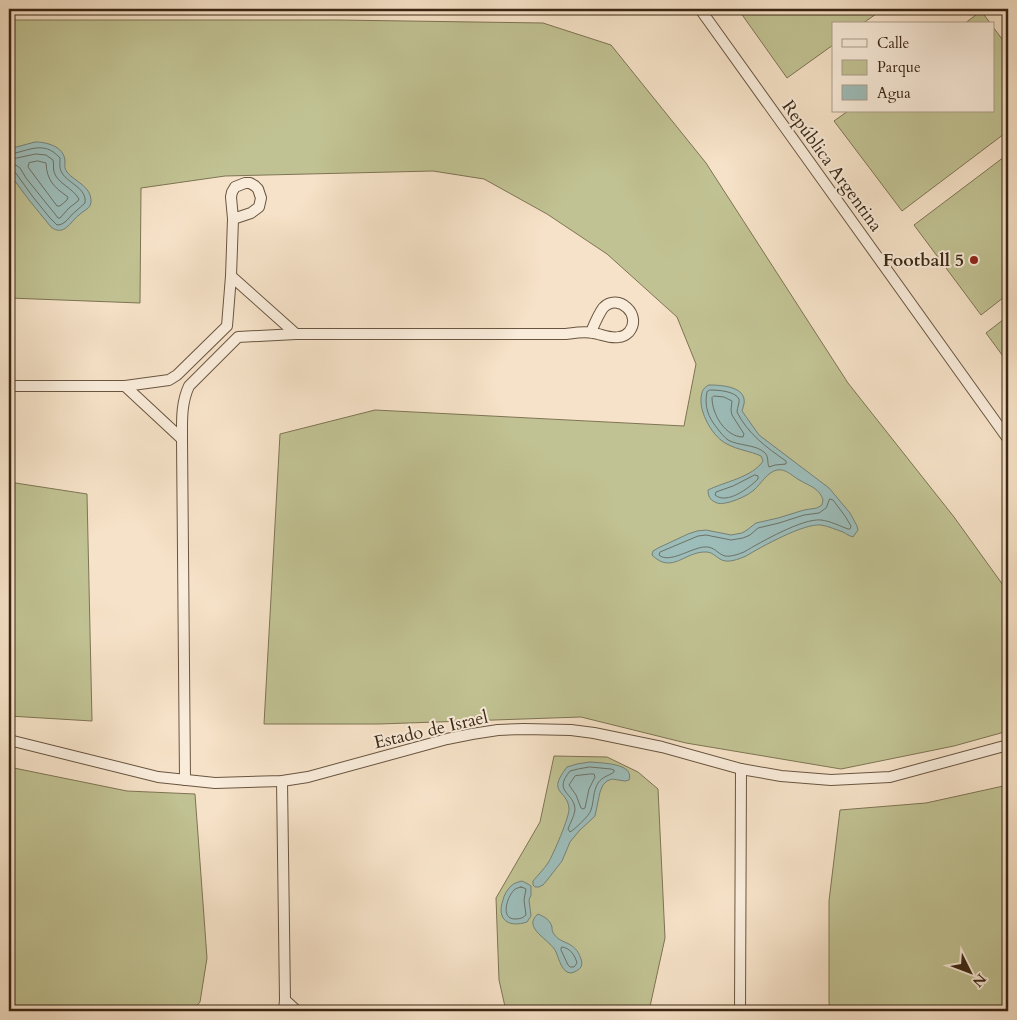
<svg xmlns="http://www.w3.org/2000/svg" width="1017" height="1020" viewBox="0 0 1017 1020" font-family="Cardo,serif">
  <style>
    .green { fill: #c1c293; stroke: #7e7453 }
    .water { fill: #9dbdba; stroke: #758177 }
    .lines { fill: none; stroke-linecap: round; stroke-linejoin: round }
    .shore { stroke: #6c7266; stroke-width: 1 }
    .minor-casing { stroke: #695540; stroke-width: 12 }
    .minor { stroke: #f9ecdb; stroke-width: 10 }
    .poi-dot { fill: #8f2418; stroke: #f9ecdb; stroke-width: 2 }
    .labels { text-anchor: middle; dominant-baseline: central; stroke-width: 4; stroke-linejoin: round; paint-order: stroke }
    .street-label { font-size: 18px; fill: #3a2613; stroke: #f9ecdb }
    .poi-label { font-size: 18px; font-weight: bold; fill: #3a2613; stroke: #f9ecdb; text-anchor: end }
  </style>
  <rect width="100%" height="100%" fill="#f6e2c8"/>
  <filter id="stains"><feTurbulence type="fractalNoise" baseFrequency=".004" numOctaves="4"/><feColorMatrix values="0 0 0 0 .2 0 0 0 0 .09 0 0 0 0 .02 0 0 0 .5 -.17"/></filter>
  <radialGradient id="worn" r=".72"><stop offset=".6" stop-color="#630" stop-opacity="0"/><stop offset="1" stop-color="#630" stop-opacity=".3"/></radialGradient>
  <g class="green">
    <path d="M 738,9 L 883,9 L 862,24 L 833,24 L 833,45 L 787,78 Z"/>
    <path d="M 981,11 L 991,24 L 964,24 Z"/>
    <path d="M 9,20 L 338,20 L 543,23 L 611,45 L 706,163 L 848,383 L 954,517 L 1008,592 L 1008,731 L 954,746 L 841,769 L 686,743 L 581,717 L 379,724 L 264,724 L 280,434 L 375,410 L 684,426 L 696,364 L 677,317 L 607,254 L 547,214 L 484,179 L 433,171 L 225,176 L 141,188 L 140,303 L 9,298 Z"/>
    <path d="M 993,27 L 1008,47 L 1008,131 L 902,211 L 834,121 L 848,111 L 993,111 Z"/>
    <path d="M 1008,154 L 1008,294 L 981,315 L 914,225 Z"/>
    <path d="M 1008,316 L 1008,363 L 986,333 Z"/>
    <path d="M 9,482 L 87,494 L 92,721 L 9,716 Z"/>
    <path d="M 554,756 L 607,757 L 638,772 L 658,789 L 665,938 L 649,1011 L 506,1011 L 499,980 L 496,898 L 540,822 Z"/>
    <path d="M 9,767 L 127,791 L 195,794 L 207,958 L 200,1002 L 192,1011 L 9,1011 Z"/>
    <path d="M 1008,785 L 1008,1011 L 830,1011 L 829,1002 L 829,901 L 840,810 L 926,803 Z"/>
  </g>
  <g class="water">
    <path d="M 35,142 C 46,142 64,146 65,161 C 65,165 64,168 67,172 C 75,182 91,186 91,201 C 91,209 84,210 79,215 C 70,222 64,237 51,227 L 29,200 L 9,173 L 9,149 Z"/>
    <path d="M 709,385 C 719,385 742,386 744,399 C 745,403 743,407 742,411 L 759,435 L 829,488 L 850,513 L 857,526 L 858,530 L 853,537 C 849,536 847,534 843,532 C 837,530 828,526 821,525 C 804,523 761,547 746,556 C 739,559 727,564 720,559 C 715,556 712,552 706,552 C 685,551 672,575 652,555 L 653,551 L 658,548 L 688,534 L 697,531 L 706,530 L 731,535 L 742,533 L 747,530 L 756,523 L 778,518 L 804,510 L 817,508 L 822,505 L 823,500 C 820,489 810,486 801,481 C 793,477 786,468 777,470 C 767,472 761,484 754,490 C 747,496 739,499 730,502 C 725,503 720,505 715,502 C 710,500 708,496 708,490 C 724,482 753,477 763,461 L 761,456 C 750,451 738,450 727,444 C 714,438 701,416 701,401 C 701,394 702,388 709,385 Z"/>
    <path d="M 590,762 C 601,763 635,763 629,780 L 625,781 L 612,779 L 607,781 L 603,785 L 600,792 L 595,816 L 579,831 L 570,842 L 562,861 L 548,879 L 543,885 L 539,887 L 535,887 L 533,885 L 533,881 C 538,875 544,869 548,863 C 553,855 570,816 569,808 C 567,789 546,794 567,767 L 577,764 Z"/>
    <path d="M 522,881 L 528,884 L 531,886 L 531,895 L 529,900 L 531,916 L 527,922 C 509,928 496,920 503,900 C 504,895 507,890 511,886 C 514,883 518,882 522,881 Z"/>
    <path d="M 538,914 C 545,917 550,920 552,927 C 552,929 552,932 554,934 C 561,945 575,940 581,959 C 582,962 582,964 581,967 C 579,970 575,972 571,973 C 562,973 559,959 556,952 C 551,940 521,928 538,914 Z"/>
  </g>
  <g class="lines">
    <g class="shore">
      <path d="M 9,154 C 28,152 43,139 60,158 C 60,163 59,168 62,173 C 69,184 87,188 85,203 C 82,206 79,208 76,211 C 69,216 66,225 57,225 L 50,218 L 33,197 L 15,172 L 9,170"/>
      <path d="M 36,154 L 46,155 L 53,160 C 54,164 53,168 54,172 C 58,184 73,188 79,199 L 78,201 L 69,208 L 60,218 L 58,218 L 55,214 L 26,178 L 20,168 L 13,163 L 14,159 Z"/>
      <path d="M 38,161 L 46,163 C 47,181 54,187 68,197 L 67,200 L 60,206 L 57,206 L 28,167 L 29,163 Z"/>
      <path d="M 710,390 C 718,390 735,391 739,399 C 740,402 737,408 737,412 C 748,434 766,447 786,461 L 786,464 L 775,465 L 769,467 C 767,463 769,457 765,453 C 756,444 738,446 728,440 C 724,437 720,432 717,428 C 708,417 704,406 707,392 Z"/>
      <path d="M 714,396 L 724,397 L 732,401 L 731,410 L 732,415 L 744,434 L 743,437 C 726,437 712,415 712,398 Z"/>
      <path d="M 755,475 L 758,476 L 758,479 C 749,488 727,505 715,495 L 716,492 L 733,486 Z"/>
      <path d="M 830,499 L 833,500 L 845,516 L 851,526 L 850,529 L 848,529 C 840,526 830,521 821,520 C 803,518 761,542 744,552 C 739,554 731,557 725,556 C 717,554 715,546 704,547 C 691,548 669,564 659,555 L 660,552 L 698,536 L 706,535 L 731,540 L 743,538 L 750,535 L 758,528 L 779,523 L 804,515 L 819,513 L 826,508 Z"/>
      <path d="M 590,767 L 611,769 L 614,770 L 614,772 C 609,776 603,776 598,783 C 593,791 594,801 591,810 C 590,815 574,830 570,832 L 568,829 C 570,823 574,817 575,810 C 575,792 552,793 570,771 L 578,769 Z"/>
      <path d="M 590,774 L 594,774 L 595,777 L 589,789 L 585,808 L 583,809 L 581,808 L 576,795 L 569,785 L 575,776 Z"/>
      <path d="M 521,887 L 524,888 L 526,889 L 524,900 L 526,915 C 523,918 520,919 515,919 C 500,919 507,897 514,890 C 516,888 518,888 521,887 Z"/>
      <path d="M 562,947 C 570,948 575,955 577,963 L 574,967 L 570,967 L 568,965 L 561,950 Z"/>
    </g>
    <g class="minor-casing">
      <g id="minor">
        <path d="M 700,9 L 1008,439"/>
        <path d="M 231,276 L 296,334 L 566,334 C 574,333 584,331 593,333 C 601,334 610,339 619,337 C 623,337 626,335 629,332 C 643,315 618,292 603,308 C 598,315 594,325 591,332"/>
        <path d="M 9,386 L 125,386 L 169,380 L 177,375 L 227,326 L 231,276 L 233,219 L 231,197 L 232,192 L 235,187 L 245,183 L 250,183 L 255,186 L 258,189 L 261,198 L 259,207 L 251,213 L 233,219"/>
        <path d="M 125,386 L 182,439"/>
        <path d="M 9,740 L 158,777 L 215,783 L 282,781 L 308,777 L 447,739 L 472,734 L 498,730 L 524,729 L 571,730 L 594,733 L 662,747 L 741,769 L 781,776 L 831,780 L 890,777 L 1008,745"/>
        <path d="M 185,780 L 182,439 C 182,421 181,403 189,386 L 238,337 L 296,334"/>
        <path d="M 282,781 L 285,1000 L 284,1011"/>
        <path d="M 285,1000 L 297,1011"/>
        <path d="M 740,1011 L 741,769"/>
      </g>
    </g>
    <use href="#minor" class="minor"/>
  </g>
  <circle class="poi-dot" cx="974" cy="260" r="5"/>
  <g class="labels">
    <g class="street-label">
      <text transform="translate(832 166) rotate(54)">República Argentina</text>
      <text transform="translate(431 730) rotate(-13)">Estado de Israel</text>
    </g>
    <g class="poi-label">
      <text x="964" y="260">Football 5</text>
    </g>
  </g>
  <rect width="1017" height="1020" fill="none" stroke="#f6e2c8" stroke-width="30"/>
  <rect x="10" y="10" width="997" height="1000" fill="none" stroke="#3a2613" stroke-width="2.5"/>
  <rect x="15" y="15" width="987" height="990" fill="none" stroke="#3a2613"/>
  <rect x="832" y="22" width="162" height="90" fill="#f9ecdb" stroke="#ad9d8b"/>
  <rect x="842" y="39" width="25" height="8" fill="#f9ecdb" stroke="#ad9d8b"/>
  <text x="877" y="48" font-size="15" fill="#3a2613">Calle</text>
  <rect x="842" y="60" width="25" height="15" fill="#c1c293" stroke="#ad9d8b"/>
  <text x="877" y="72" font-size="15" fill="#3a2613">Parque</text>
  <rect x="842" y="85" width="25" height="15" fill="#9dbdba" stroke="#ad9d8b"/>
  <text x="877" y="98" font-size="15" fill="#3a2613">Agua</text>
  <g transform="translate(970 972) rotate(132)" stroke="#f9ecdb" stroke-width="4" paint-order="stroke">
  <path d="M0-4L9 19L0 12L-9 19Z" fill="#3a2613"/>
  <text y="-8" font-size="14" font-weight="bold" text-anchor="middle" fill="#3a2613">N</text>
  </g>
  <rect width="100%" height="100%" filter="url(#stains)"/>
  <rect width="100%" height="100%" fill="url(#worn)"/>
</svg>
